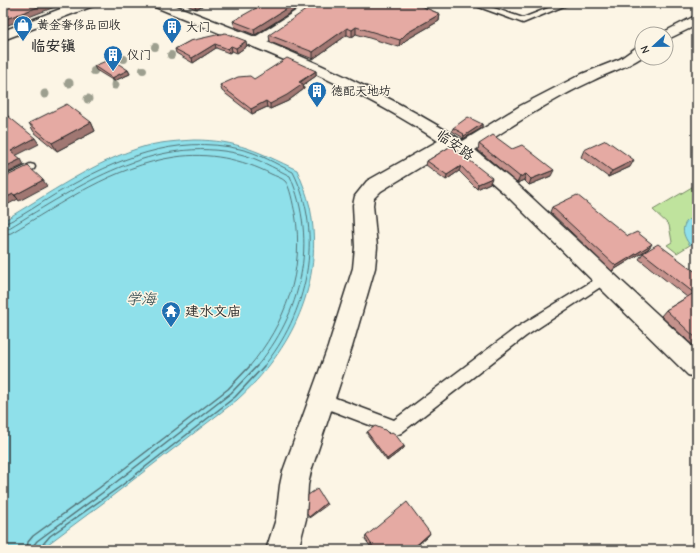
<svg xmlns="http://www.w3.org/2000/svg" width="700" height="553" viewBox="0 0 700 553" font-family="'Comic Neue','LXGW WenKai TC',sans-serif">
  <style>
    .green { fill: #bfe39d; stroke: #758764 }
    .water { fill: #8fe0ea; stroke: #67989e }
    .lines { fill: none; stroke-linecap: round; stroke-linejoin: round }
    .shore-far1 { stroke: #537377; stroke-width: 1 }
    .shore { stroke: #537377; stroke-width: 1.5 }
    .lane-casing { stroke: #2b2b2b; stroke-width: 3 }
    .street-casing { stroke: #2b2b2b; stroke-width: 3 }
    .lane { fill: #fcf5e5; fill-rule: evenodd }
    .street { fill: #fcf5e5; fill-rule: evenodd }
    .tree { fill: #9d9f8f }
    .wall { fill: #c5928c; stroke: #2b2b2b }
    .shaded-wall { fill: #a07772; stroke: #2b2b2b }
    .building { fill: #e5aaa3; stroke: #2b2b2b }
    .labels { text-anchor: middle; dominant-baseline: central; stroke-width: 3; stroke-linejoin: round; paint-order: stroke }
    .far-poi-label { font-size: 12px; fill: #2b2b2b; stroke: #fcf5e5; text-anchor: start }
    .street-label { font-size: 14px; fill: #2b2b2b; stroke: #fcf5e5 }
    .poi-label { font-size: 14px; fill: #2b2b2b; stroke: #fcf5e5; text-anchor: start }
    .far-district-label { font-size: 15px; font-weight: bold; fill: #2b2b2b; stroke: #fcf5e5 }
    .water-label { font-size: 15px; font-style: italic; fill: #44585b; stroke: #fcf5e5 }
  </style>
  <rect width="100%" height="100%" fill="#fcf5e5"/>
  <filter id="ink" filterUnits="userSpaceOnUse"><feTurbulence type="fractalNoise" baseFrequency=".025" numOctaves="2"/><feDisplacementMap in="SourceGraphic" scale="8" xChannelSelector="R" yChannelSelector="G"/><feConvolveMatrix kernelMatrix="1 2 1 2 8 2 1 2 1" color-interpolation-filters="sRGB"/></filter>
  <g filter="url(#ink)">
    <path class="green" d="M 697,184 L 697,225 L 689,219 L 687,240 L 690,245 L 677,253 L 667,245 L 672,242 L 669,225 L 653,210 Z"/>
    <g class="water">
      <path d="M 194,140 C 237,140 259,152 297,170 C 302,182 307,194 310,207 C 325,283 292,350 237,400 L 107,500 L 40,550 L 3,550 L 3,221 C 47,195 96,160 146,146 C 162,142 178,141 194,140 Z"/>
      <path d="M 689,219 L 697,225 L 697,240 L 690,245 C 683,236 680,227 689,219 Z"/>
    </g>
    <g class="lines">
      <g class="shore-far1">
        <path d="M 3,224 C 18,220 46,199 61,191 C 116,159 176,134 240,149 C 259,153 276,164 293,172 C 325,235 307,315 263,367"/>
        <path d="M 3,229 L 9,228 C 79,186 154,134 240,154 C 257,158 274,168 290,176 C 318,241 302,314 256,367"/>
        <path d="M 3,235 L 11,233 C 62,203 114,166 175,157 C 208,152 242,159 271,174 C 275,176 282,178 285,181 C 290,186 293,205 295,213 C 305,270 286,323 249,367"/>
      </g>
      <g class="shore">
        <path d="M 27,550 L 28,542 L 33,536 L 99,488 L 228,389 L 250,366"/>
        <path d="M 33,550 L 33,546 L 37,541 L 102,493 L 231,393 L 257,366"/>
        <path d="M 38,550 L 50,536 L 121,486 L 235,397 L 264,366"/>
      </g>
      <g class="lane-casing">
        <g id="lane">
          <path d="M 468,3 L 479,3 L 523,18 L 561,3 L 571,3 L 523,23 Z"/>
          <path d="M 30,164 L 34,165 L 35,167 L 34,169 L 3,185 L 3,177 Z"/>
          <path d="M 604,274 L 608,276 L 610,279 L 608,282 L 526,336 L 401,433 L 396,435 L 317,405 L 315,400 L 317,395 L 322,393 L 394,420 L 516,328 Z"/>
        </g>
      </g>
      <g class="street-casing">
        <g id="street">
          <path d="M 76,3 L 94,3 L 93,6 L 3,40 L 3,31 Z"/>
          <path d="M 152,3 L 169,3 L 255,37 L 308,3 L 323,3 L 267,42 C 335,70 401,102 463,141 L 520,106 L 582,74 L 620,59 L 637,47 L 642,46 L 642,57 C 626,68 609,72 592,81 C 551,100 513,125 475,150 L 518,185 L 697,351 L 697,378 L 688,375 L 505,194 L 481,173 L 450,149 L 381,191 L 374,198 L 373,205 L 377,247 L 375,268 L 352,347 L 311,471 L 308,485 L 306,519 L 298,550 L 266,550 L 276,519 L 280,485 L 283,471 L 328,347 L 353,268 L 355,247 L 353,205 L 355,196 L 367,181 L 438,141 C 350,82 250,46 153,6 Z"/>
          <path d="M 697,15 L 697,25 L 666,40 L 666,34 L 660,34 Z"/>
        </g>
      </g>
      <use href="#lane" class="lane"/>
      <use href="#street" class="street"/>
    </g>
    <g class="tree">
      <circle cx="155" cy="47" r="4"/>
      <circle cx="171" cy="55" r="4"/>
      <circle cx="124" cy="59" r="4"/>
      <circle cx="143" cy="70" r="4"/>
      <circle cx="94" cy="71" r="4"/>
      <circle cx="69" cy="83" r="4.5"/>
      <circle cx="115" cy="85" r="4.5"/>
      <circle cx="45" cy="94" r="4.5"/>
      <circle cx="88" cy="99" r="4.5"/>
    </g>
    <g class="wall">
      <path d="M 182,3 L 207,3 L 196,9 Z"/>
      <path d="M 421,6 L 440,14 L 439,21 L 406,40 L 399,47 L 356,34 L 352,37 L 347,35 L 313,59 L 270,42 L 269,35 Z"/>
      <path d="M 296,9 L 255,35 L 235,27 L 233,21 Z"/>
      <path d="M 190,41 L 247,46 L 237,53 L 232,51 L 229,53 L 216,48 L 193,63 L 176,53 L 175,49 Z"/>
      <path d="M 94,66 L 128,70 L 130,74 L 114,81 L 96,70 Z"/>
      <path d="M 316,71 L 316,76 L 303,85 L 304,89 L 288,101 L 270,109 L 267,107 L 252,114 L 222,91 L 220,85 Z"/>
      <path d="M 91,122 L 95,131 L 57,151 L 34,132 L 29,123 Z"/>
      <path d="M 482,124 L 482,128 L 463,139 L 462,138 L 462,137 L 452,131 L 453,128 Z"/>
      <path d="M 479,144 L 512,149 L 551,176 L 529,185 L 524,180 L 517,183 L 478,150 Z"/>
      <path d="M 451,146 L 490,183 L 477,189 L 459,171 L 446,180 L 426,165 L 427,161 Z"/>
      <path d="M 584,150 L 630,167 L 608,177 L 581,157 Z"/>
      <path d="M 552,207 L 628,236 L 652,244 L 648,249 L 612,271 L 550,212 Z"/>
      <path d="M 643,253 L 697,273 L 697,349 L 661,316 L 666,310 L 687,297 L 639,259 Z"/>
      <path d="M 367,432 L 389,434 L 404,446 L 404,448 L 387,461 L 367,434 Z"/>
      <path d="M 430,533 L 428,536 L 412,550 L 373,550 L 365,539 L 366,536 Z"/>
    </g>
    <g class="shaded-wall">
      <path d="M 49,3 L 65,3 L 3,27 L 3,20 Z"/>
      <path d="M 194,3 L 207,3 L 196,9 Z"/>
      <path d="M 295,3 L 296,9 L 255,35 L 254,29 Z"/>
      <path d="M 418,3 L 425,3 L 416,11 L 416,4 Z"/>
      <path d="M 440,14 L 439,21 L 406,40 L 399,47 L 400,40 L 407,33 Z"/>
      <path d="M 356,27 L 356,34 L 352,37 L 352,30 Z"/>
      <path d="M 347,28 L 347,35 L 313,59 L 313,52 Z"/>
      <path d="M 246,41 L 247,46 L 237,53 L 236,48 Z"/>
      <path d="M 215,44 L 216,48 L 193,63 L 192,58 Z"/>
      <path d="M 231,46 L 232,51 L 229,53 L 228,49 Z"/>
      <path d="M 128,70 L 130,74 L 114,81 L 112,78 Z"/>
      <path d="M 316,71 L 316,76 L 303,85 L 304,89 L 288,101 L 270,109 L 270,104 Z"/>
      <path d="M 266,101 L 267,107 L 252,114 L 251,109 Z"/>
      <path d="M 91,122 L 95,131 L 57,151 L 52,143 Z"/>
      <path d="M 482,124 L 482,128 L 463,139 L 464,136 Z"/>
      <path d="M 35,138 L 39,144 L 15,156 L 11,151 Z"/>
      <path d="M 21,159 L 24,165 L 3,175 L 3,168 Z"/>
      <path d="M 634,160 L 630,167 L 608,177 L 612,171 Z"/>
      <path d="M 461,166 L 459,171 L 446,180 L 447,175 Z"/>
      <path d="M 554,170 L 551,176 L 529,185 L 531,179 Z"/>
      <path d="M 526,174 L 524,180 L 517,183 L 520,177 Z"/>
      <path d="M 492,178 L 490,183 L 477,189 L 478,184 Z"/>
      <path d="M 43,180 L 47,186 L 19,201 L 15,195 Z"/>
      <path d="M 13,194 L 18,199 L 3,207 L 3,199 Z"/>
      <path d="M 652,244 L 648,249 L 612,271 L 616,266 Z"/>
      <path d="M 404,446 L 404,448 L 387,461 L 387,459 Z"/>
      <path d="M 326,503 L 327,505 L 309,518 L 309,517 Z"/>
      <path d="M 430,533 L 428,536 L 412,550 L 411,550 Z"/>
    </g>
    <g class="building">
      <path d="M 3,3 L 49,3 L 3,20 Z"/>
      <path d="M 265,3 L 295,3 L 254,29 L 233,21 Z"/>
      <path d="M 316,3 L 418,3 L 416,4 L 440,14 L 407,33 L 400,40 L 356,27 L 352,30 L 347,28 L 313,52 L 269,35 Z"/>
      <path d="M 225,33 L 246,41 L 236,48 L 231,46 L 228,49 L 215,44 L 192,58 L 175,49 L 190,41 Z"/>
      <path d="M 287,58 L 316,71 L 299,82 L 303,84 L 287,95 L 270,104 L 266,101 L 251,109 L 220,85 L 238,77 L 250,76 L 254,79 Z"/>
      <path d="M 111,59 L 128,70 L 112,78 L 94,66 Z"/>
      <path d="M 67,104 L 91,122 L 52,143 L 29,123 Z"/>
      <path d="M 3,112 L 35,138 L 11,151 L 21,159 L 3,168 Z"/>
      <path d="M 468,117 L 482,124 L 464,136 L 463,135 L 464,134 L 453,128 Z"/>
      <path d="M 493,135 L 512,149 L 522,145 L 554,170 L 531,179 L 526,174 L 520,177 L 479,144 Z"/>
      <path d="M 606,140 L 634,160 L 612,171 L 584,150 Z"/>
      <path d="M 451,146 L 492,178 L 478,184 L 461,166 L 447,175 L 427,161 Z"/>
      <path d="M 28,166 L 43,180 L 15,195 L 13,194 L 3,199 L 3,178 Z"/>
      <path d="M 577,195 L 628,236 L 637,232 L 652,244 L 616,266 L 552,207 Z"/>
      <path d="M 658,244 L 697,273 L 697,339 L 666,310 L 694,293 L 643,253 Z"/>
      <path d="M 375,426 L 385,430 L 389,434 L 392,432 L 395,434 L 404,446 L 387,459 L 367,432 Z"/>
      <path d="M 317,489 L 326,503 L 309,517 L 307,514 L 308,495 Z"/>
      <path d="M 407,502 L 430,533 L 411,550 L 375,550 L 366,536 Z"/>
    </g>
  </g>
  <defs>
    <g id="shop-pin" transform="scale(1)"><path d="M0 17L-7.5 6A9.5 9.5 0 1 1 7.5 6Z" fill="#1f6fb2" stroke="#fcf5e5"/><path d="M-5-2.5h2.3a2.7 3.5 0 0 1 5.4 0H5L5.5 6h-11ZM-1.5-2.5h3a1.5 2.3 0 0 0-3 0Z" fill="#fff"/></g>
    <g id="building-pin" transform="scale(1)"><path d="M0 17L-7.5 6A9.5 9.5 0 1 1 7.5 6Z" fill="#1f6fb2" stroke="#fcf5e5"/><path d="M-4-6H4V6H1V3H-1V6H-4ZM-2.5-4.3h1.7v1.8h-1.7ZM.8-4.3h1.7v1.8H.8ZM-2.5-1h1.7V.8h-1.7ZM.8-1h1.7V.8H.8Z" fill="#fff"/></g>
    <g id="temple-pin" transform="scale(1)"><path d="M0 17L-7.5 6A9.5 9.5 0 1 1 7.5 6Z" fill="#1f6fb2" stroke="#fcf5e5"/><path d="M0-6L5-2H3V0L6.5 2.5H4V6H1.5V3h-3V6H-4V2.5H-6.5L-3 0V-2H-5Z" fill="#fff"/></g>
  </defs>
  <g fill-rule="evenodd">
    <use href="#shop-pin" x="23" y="25"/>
    <use href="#building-pin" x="172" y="27"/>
    <use href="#building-pin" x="113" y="55"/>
    <use href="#building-pin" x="317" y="91"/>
    <use href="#temple-pin" x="171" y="311"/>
  </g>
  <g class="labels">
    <g class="far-poi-label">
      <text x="37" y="25">黄金奢侈品回收</text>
      <text x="186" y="27">大门</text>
      <text x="127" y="55">仪门</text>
      <text x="331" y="91">德配天地坊</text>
    </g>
    <g class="street-label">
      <text transform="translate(455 145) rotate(35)">临安路</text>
    </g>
    <g class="poi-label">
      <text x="185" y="311">建水文庙</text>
    </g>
    <g class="far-district-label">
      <text x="53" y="46">临安镇</text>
    </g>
    <g class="water-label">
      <text x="141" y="299">学海</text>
    </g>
  </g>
  <rect width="700" height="553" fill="none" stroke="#fcf5e5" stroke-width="16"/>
  <rect x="8" y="8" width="684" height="537" fill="none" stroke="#2b2b2b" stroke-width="1.5" filter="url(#ink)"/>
  <g transform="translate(654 46) rotate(248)"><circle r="19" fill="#fcf5e5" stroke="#a8a49b"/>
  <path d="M0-3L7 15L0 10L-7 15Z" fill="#1f6fb2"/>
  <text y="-6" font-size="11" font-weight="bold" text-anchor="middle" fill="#2b2b2b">N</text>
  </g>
</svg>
